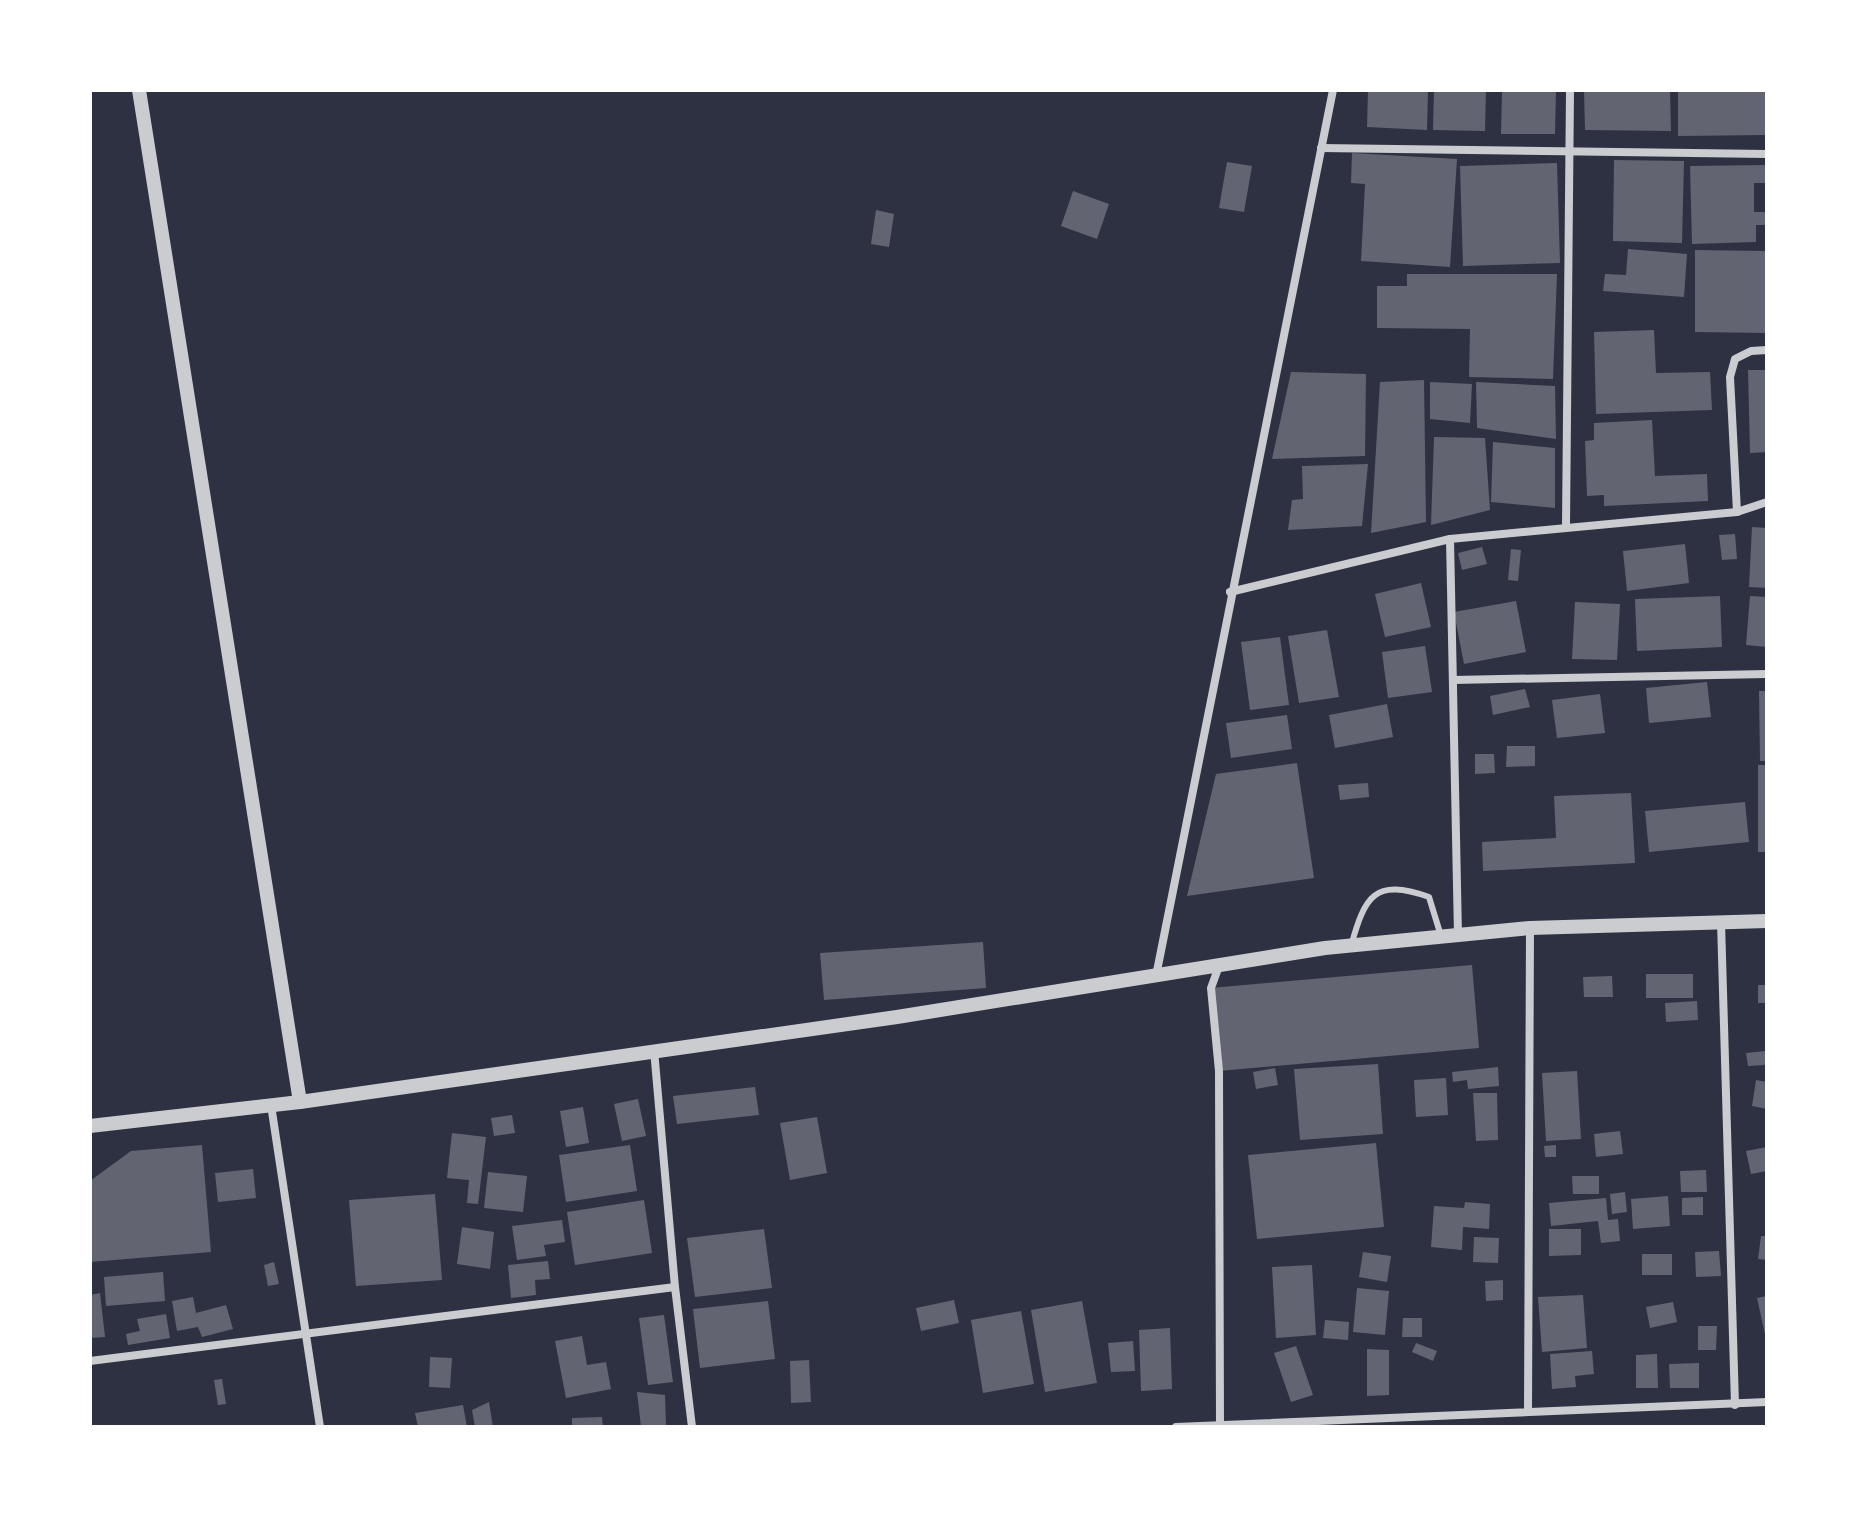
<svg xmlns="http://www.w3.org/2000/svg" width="1857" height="1517" viewBox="0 0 1857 1517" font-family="'Noto Sans',sans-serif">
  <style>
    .building { fill: #626471 }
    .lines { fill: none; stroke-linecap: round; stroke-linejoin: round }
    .service { stroke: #caccd0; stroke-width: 6 }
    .minor { stroke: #caccd0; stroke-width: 8 }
    .tertiary { stroke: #caccd0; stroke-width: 14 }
  </style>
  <rect width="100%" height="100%" fill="#2d3142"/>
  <g class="building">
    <path d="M 1368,90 L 1428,90 L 1427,130 L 1367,127 Z"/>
    <path d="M 1434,90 L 1486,90 L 1485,131 L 1433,130 Z"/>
    <path d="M 1502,90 L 1556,90 L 1555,134 L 1501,134 Z"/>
    <path d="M 1584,90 L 1670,90 L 1671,131 L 1585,130 Z"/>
    <path d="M 1678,90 L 1767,90 L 1767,135 L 1678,136 Z"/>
    <path d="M 1352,153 L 1457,159 L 1450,267 L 1361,261 L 1365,184 L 1351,183 Z"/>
    <path d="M 1614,160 L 1684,161 L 1682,243 L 1613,241 Z"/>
    <path d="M 1227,162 L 1252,166 L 1244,212 L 1219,208 Z"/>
    <path d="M 1557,163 L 1560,263 L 1463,266 L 1460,166 Z"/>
    <path d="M 1767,165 L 1767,183 L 1754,183 L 1754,212 L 1767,212 L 1767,225 L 1756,225 L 1756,242 L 1692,244 L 1690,166 Z"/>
    <path d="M 1073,191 L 1109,204 L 1097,239 L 1061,226 Z"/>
    <path d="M 876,210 L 894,214 L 889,247 L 871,244 Z"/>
    <path d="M 1628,249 L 1687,254 L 1684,297 L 1603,291 L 1605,274 L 1626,275 Z"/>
    <path d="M 1695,250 L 1767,251 L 1766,333 L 1695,332 Z"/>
    <path d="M 1407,274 L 1557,274 L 1553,379 L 1469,377 L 1470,329 L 1377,328 L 1377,286 L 1407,286 Z"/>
    <path d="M 1654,330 L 1656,373 L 1710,372 L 1712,410 L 1596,414 L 1594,332 Z"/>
    <path d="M 1748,370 L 1767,370 L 1767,452 L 1750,453 Z"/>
    <path d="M 1291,372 L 1366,374 L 1365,456 L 1272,459 Z"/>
    <path d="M 1424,380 L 1426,522 L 1371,533 L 1380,382 Z"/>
    <path d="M 1430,382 L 1472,384 L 1470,423 L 1430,419 Z"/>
    <path d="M 1476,382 L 1555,386 L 1556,439 L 1477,428 Z"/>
    <path d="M 1652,420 L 1655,476 L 1707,474 L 1708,501 L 1604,506 L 1604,495 L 1587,496 L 1585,441 L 1594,440 L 1594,423 Z"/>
    <path d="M 1434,437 L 1485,438 L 1490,510 L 1431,525 Z"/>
    <path d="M 1493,442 L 1555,448 L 1555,508 L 1491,502 Z"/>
    <path d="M 1368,464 L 1362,526 L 1288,530 L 1292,500 L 1303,499 L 1302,466 Z"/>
    <path d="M 1752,527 L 1767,528 L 1767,588 L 1749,587 Z"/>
    <path d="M 1735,534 L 1737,559 L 1722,560 L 1719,535 Z"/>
    <path d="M 1685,544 L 1689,583 L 1627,591 L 1623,551 Z"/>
    <path d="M 1482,547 L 1487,564 L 1462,570 L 1458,553 Z"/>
    <path d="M 1511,549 L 1521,550 L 1518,581 L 1508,580 Z"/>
    <path d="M 1421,583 L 1431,627 L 1385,637 L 1375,594 Z"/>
    <path d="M 1720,596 L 1722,647 L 1637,651 L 1635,599 Z"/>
    <path d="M 1750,596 L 1767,597 L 1767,647 L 1746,645 Z"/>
    <path d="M 1516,601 L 1526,652 L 1464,664 L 1454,612 Z"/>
    <path d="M 1575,602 L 1620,604 L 1617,660 L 1572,659 Z"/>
    <path d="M 1327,630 L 1339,697 L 1299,703 L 1288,636 Z"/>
    <path d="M 1280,637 L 1289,705 L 1250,710 L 1241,642 Z"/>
    <path d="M 1425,646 L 1432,692 L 1388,698 L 1382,652 Z"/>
    <path d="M 1707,682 L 1711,717 L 1649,723 L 1646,688 Z"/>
    <path d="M 1525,689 L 1530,707 L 1493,715 L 1490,696 Z"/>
    <path d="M 1759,691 L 1767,691 L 1767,761 L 1760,761 Z"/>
    <path d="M 1600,694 L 1605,733 L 1557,738 L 1552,700 Z"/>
    <path d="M 1387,704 L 1393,737 L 1335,748 L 1329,715 Z"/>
    <path d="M 1287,715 L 1292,749 L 1231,758 L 1226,723 Z"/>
    <path d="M 1507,746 L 1535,746 L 1535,766 L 1506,767 Z"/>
    <path d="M 1475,754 L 1494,754 L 1495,773 L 1475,774 Z"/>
    <path d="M 1297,763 L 1314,878 L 1187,896 L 1216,774 Z"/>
    <rect x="1758" y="765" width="9" height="87"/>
    <path d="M 1368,783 L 1369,797 L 1340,800 L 1338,785 Z"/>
    <path d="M 1631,793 L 1635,863 L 1483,871 L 1482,842 L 1556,838 L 1554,796 Z"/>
    <path d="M 1745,802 L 1749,842 L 1649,852 L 1645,811 Z"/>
    <path d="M 983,942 L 986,988 L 824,1000 L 820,953 Z"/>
    <path d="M 1472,965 L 1479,1048 L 1219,1071 L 1211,988 Z"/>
    <rect x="1646" y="974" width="47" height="24"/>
    <path d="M 1612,976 L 1613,997 L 1584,997 L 1583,977 Z"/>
    <rect x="1758" y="985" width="9" height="18"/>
    <path d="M 1697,1001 L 1698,1020 L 1666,1022 L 1665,1003 Z"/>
    <path d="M 1765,1051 L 1766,1065 L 1748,1066 L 1746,1053 Z"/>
    <path d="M 1378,1064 L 1383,1134 L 1300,1140 L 1294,1069 Z"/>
    <path d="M 1498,1067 L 1499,1086 L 1468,1089 L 1467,1080 L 1453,1082 L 1452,1072 Z"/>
    <path d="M 1275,1068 L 1278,1085 L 1256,1089 L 1253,1072 Z"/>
    <path d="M 1577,1071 L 1581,1139 L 1546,1141 L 1542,1073 Z"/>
    <path d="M 1446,1078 L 1448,1115 L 1416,1117 L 1414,1080 Z"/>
    <path d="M 1756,1080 L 1767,1082 L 1767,1109 L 1752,1106 Z"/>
    <path d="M 755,1087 L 759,1115 L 677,1124 L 673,1096 Z"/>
    <path d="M 1473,1093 L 1497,1093 L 1498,1140 L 1476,1141 Z"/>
    <path d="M 638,1099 L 646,1136 L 622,1141 L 614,1104 Z"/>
    <path d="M 583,1107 L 589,1143 L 566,1147 L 560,1111 Z"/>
    <path d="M 512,1115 L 515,1133 L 494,1136 L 491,1118 Z"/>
    <path d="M 817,1117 L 827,1173 L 790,1180 L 780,1123 Z"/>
    <path d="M 1620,1131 L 1623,1154 L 1596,1157 L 1594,1134 Z"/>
    <path d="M 452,1133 L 486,1137 L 478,1204 L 467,1203 L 469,1180 L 447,1178 Z"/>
    <path d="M 1376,1143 L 1384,1227 L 1257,1239 L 1248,1155 Z"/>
    <path d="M 202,1145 L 211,1252 L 90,1262 L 90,1181 L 131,1151 Z"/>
    <path d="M 630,1145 L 637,1191 L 566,1202 L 559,1155 Z"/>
    <path d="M 1556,1145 L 1556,1157 L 1545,1157 L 1544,1146 Z"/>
    <path d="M 1767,1147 L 1767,1171 L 1751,1174 L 1746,1151 Z"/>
    <path d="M 253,1169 L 256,1198 L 218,1202 L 215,1173 Z"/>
    <path d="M 1706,1170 L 1707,1192 L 1681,1192 L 1680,1171 Z"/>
    <path d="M 488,1172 L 527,1176 L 523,1212 L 484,1208 Z"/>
    <path d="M 1572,1176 L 1599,1176 L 1599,1194 L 1573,1194 Z"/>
    <path d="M 1625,1192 L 1627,1212 L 1612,1214 L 1610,1194 Z"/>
    <path d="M 435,1194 L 442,1280 L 356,1286 L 349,1200 Z"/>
    <path d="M 1668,1196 L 1670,1226 L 1633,1229 L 1631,1199 Z"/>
    <path d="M 1703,1197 L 1703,1215 L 1682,1215 L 1682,1198 Z"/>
    <path d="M 1606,1198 L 1608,1220 L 1618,1219 L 1620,1241 L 1601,1243 L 1598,1221 L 1551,1226 L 1549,1203 Z"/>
    <path d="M 644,1200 L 652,1253 L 575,1265 L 567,1212 Z"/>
    <path d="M 1465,1202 L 1490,1204 L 1489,1229 L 1463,1227 L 1462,1250 L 1431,1247 L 1434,1206 L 1464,1208 Z"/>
    <path d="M 562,1220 L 565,1242 L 544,1245 L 546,1256 L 517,1260 L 512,1226 Z"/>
    <path d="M 462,1227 L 494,1232 L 490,1269 L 457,1264 Z"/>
    <path d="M 764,1229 L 772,1288 L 695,1297 L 687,1238 Z"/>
    <path d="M 1549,1229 L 1581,1229 L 1581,1255 L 1549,1256 Z"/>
    <path d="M 1761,1236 L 1767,1236 L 1767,1260 L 1758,1259 Z"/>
    <path d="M 1474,1237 L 1499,1238 L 1498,1263 L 1473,1262 Z"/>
    <path d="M 1719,1251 L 1721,1276 L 1696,1277 L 1695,1252 Z"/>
    <path d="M 1363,1252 L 1391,1256 L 1387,1282 L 1359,1277 Z"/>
    <rect x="1642" y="1254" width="30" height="21"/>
    <path d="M 548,1261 L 550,1279 L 535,1280 L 536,1295 L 511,1298 L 508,1265 Z"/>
    <path d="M 274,1262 L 279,1284 L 268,1286 L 264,1265 Z"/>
    <path d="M 1312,1265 L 1316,1335 L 1276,1338 L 1272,1267 Z"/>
    <path d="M 163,1272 L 165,1301 L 106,1306 L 104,1277 Z"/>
    <path d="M 1503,1280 L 1503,1300 L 1486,1301 L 1485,1281 Z"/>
    <path d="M 1357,1288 L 1389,1291 L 1385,1335 L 1353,1332 Z"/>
    <path d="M 100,1293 L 105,1337 L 90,1338 L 90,1295 Z"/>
    <path d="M 1583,1295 L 1587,1348 L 1542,1352 L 1538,1297 Z"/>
    <path d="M 1767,1296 L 1767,1338 L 1766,1339 L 1757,1298 Z"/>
    <path d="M 193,1297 L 196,1313 L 226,1305 L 233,1329 L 202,1337 L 198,1327 L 177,1331 L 172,1301 Z"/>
    <path d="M 954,1300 L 959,1323 L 921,1331 L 916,1308 Z"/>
    <path d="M 768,1301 L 775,1359 L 700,1368 L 693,1309 Z"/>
    <path d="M 1082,1301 L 1097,1383 L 1045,1392 L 1031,1310 Z"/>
    <path d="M 1673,1302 L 1677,1322 L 1650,1328 L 1646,1307 Z"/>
    <path d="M 1021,1311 L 1034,1384 L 983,1393 L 971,1320 Z"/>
    <path d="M 166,1314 L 170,1338 L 128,1345 L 126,1334 L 140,1331 L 137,1319 Z"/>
    <path d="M 664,1315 L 673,1382 L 648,1385 L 639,1318 Z"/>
    <path d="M 1403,1318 L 1422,1318 L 1422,1337 L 1402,1337 Z"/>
    <path d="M 1325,1320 L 1349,1322 L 1348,1340 L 1323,1338 Z"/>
    <path d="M 1698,1326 L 1717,1326 L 1716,1350 L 1698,1350 Z"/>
    <path d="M 1170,1328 L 1172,1389 L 1141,1391 L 1139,1330 Z"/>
    <path d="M 582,1336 L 587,1365 L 606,1362 L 611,1389 L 566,1398 L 555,1341 Z"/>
    <path d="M 1133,1341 L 1135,1371 L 1111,1372 L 1108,1343 Z"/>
    <path d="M 1416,1343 L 1437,1351 L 1433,1361 L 1412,1352 Z"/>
    <path d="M 1296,1346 L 1313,1395 L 1291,1402 L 1274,1353 Z"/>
    <path d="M 1367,1349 L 1389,1350 L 1389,1395 L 1367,1396 Z"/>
    <path d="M 1592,1351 L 1594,1374 L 1575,1376 L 1576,1387 L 1552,1389 L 1550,1354 Z"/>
    <path d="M 1657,1354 L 1658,1388 L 1636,1388 L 1636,1355 Z"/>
    <path d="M 430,1357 L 452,1358 L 450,1388 L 429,1387 Z"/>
    <path d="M 809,1360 L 811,1402 L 791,1403 L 790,1361 Z"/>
    <path d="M 1699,1363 L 1699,1388 L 1670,1388 L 1669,1364 Z"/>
    <path d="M 222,1379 L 226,1404 L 218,1405 L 214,1380 Z"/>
    <path d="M 637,1392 L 665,1395 L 666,1427 L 641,1427 Z"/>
    <path d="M 489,1402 L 493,1427 L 475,1427 L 472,1410 Z"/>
    <path d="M 463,1405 L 467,1427 L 418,1427 L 415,1413 Z"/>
    <path d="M 602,1417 L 603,1427 L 572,1427 L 572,1418 Z"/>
  </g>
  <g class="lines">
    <path class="service" d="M 1351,946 C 1365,896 1374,878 1429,897 L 1441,936"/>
    <g class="minor">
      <path d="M 1321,148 L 1767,154"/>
      <path d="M 1737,512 L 1730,377 L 1735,359 L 1751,351 L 1767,350"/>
      <path d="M 1566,526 L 1570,90"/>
      <path d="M 1230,592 L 1450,539"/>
      <path d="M 1453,680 L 1767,674"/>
      <path d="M 1721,922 L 1735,1405"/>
      <path d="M 1458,935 L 1450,539 L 1737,512 L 1767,502"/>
      <path d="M 1219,966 L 1211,988 L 1219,1071 L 1220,1426"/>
      <path d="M 1156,976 L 1333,90"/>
      <path d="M 654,1050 L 675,1287 L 692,1427"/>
      <path d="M 271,1105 L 320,1427"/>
      <path d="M 90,1361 L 675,1287"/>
      <path d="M 1528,1412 L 1530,928"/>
      <path d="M 1176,1427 L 1767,1402"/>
    </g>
    <g class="tertiary">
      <path d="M 139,90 L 300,1102"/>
      <path d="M 90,1126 L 300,1102 L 897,1017 L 1325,948 L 1530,928 L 1767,921"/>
    </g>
  </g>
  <rect width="1857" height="1517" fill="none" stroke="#ffffff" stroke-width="184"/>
</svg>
